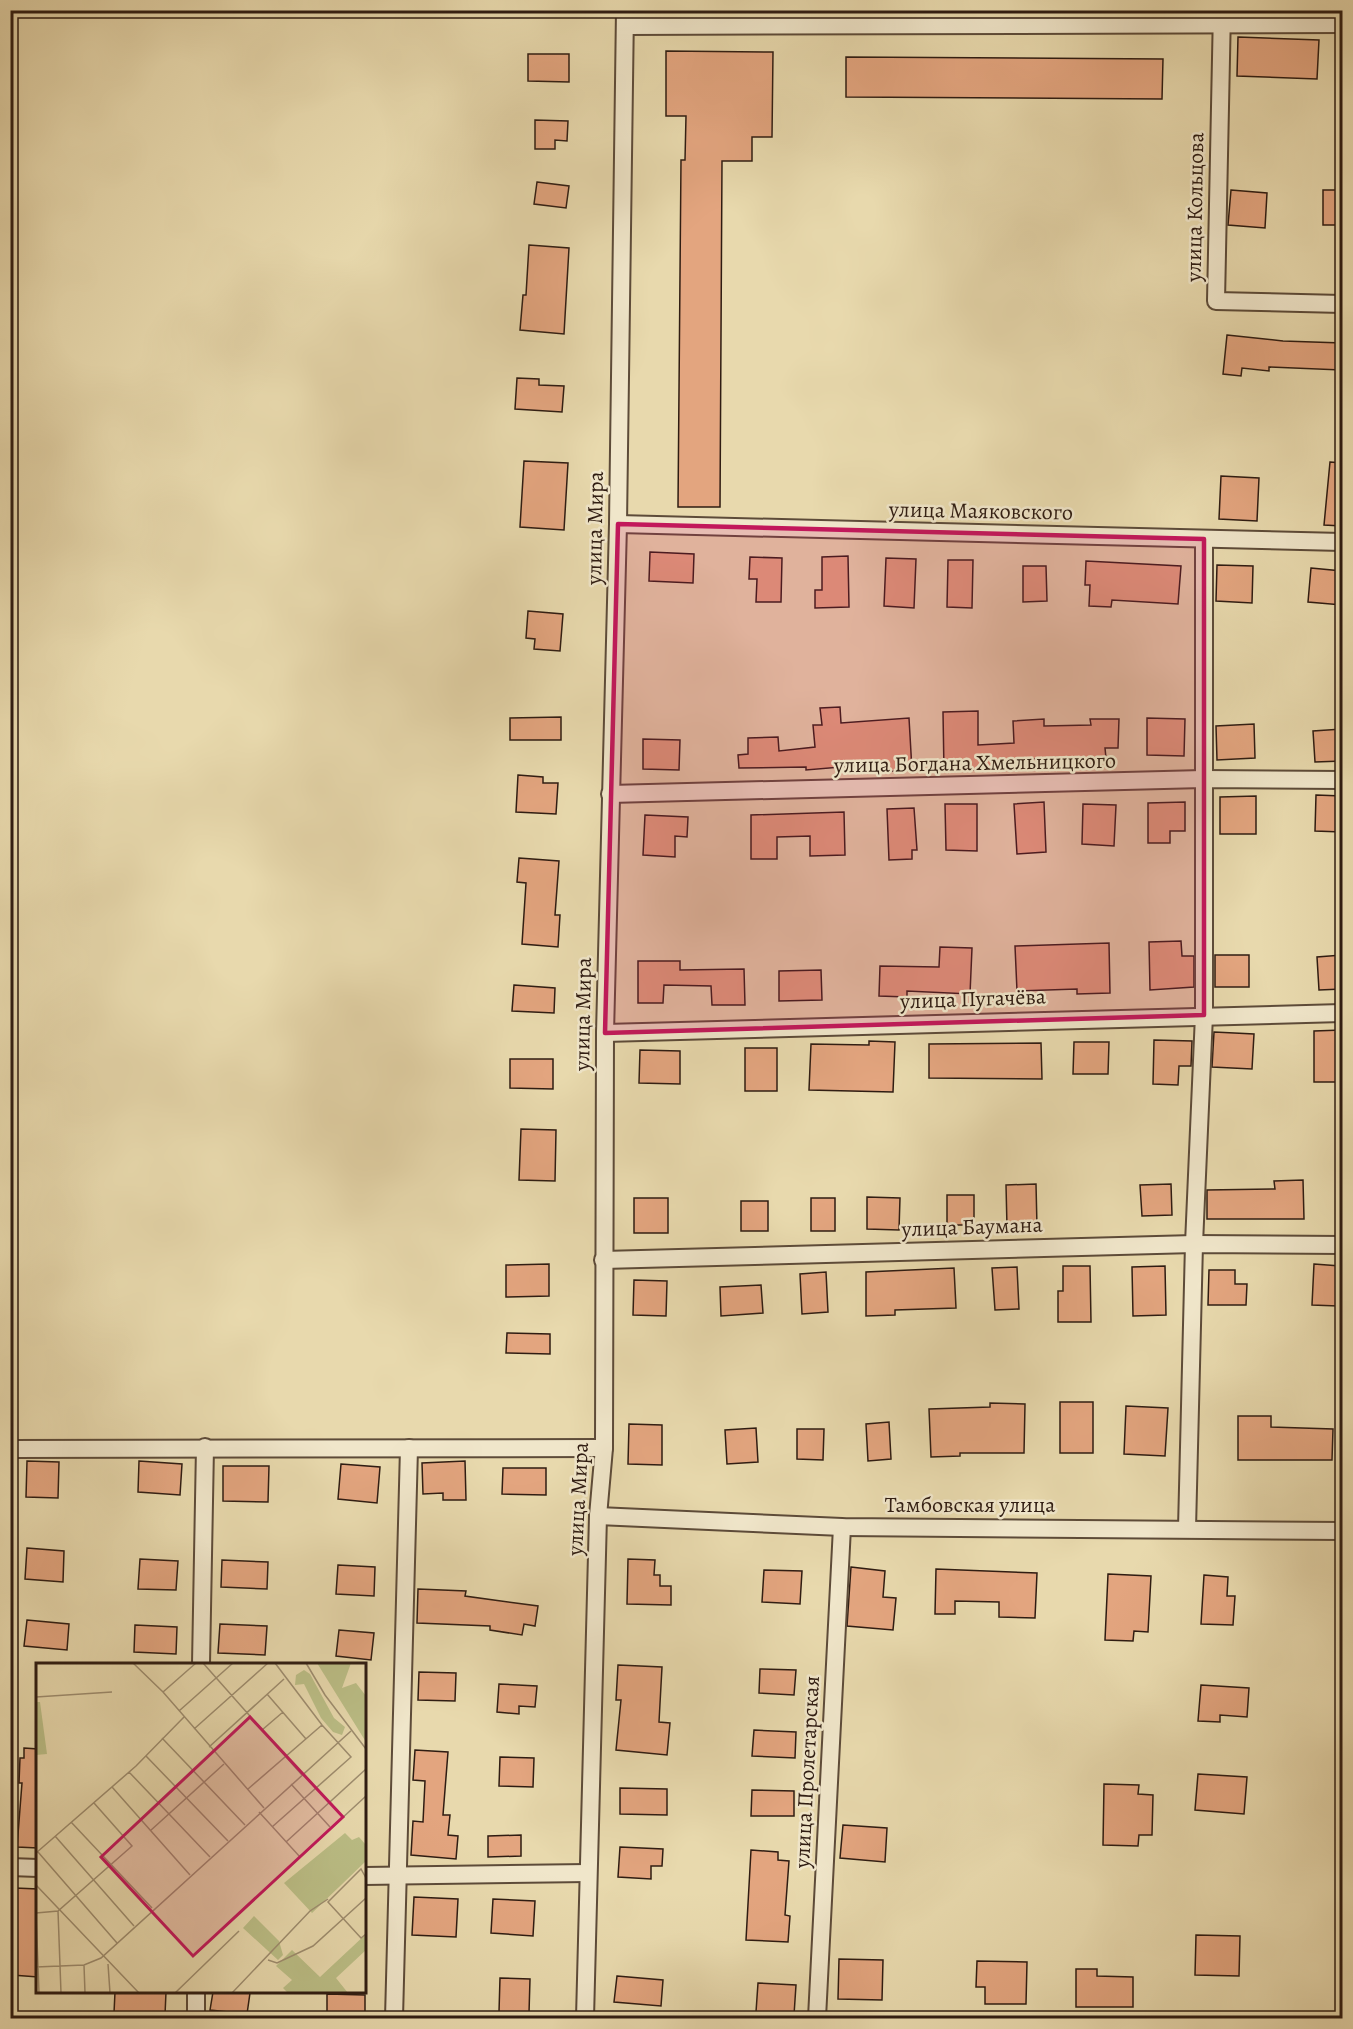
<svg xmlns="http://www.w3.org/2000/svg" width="1353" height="2029" viewBox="0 0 1353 2029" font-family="Alegreya,serif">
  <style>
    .building { fill: #e3a57f; stroke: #2f1c12; stroke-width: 1.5 }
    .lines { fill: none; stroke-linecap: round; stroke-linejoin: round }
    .street-casing { stroke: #5d4b39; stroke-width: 20 }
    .street { stroke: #f0e6ca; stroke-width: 16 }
    .marked { fill: #c2185b; fill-opacity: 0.2; stroke: #c2185b; stroke-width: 4.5; stroke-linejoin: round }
    .labels { text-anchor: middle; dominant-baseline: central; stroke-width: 5; stroke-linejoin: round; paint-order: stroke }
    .street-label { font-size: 22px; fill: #2f1c12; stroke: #f0e6ca }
    .inset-road { fill: none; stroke: #9e8d6f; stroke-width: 1.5 }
    .view { fill: #c2185b; fill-opacity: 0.15; stroke: #c2185b; stroke-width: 3 }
    .inset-edge { fill: none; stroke: #2f1c12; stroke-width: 3 }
  </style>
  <rect width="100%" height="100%" fill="#e8d9ad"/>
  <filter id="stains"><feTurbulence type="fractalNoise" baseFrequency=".00333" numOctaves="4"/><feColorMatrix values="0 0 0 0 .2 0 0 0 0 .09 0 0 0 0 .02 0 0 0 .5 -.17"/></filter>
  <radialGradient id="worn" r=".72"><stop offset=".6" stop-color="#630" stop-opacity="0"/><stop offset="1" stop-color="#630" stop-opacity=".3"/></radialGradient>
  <g class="building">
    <path d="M 1238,37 L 1319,40 L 1317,79 L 1237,76 Z"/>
    <path d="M 666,51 L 773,52 L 772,137 L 752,137 L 752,161 L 722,161 L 720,507 L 678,507 L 681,160 L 685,160 L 686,116 L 666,116 Z"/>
    <path d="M 528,54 L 569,54 L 569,82 L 528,81 Z"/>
    <path d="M 846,57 L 1163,59 L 1162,99 L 846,97 Z"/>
    <path d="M 535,120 L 568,121 L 567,141 L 555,140 L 555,149 L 535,149 Z"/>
    <path d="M 537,182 L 569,186 L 566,208 L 534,204 Z"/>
    <path d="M 1231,190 L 1267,193 L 1265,228 L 1228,225 Z"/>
    <rect x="1323" y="190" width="19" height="35"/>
    <path d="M 529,245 L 569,248 L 564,334 L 520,330 L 523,295 L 526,295 Z"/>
    <path d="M 1227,335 L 1283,341 L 1342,343 L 1341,370 L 1269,367 L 1269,371 L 1242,368 L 1241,376 L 1223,374 Z"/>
    <path d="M 517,378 L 539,379 L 539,385 L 564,386 L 562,412 L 515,409 Z"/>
    <path d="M 524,461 L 568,463 L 564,530 L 520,527 Z"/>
    <path d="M 1330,462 L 1342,463 L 1342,526 L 1324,525 Z"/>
    <path d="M 1221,476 L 1259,478 L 1257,521 L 1219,519 Z"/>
    <path d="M 650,552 L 694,554 L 693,583 L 649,581 Z"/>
    <path d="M 848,556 L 849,607 L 815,608 L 815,590 L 822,590 L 822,557 Z"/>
    <path d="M 750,557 L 782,558 L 781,602 L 756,602 L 757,579 L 749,579 Z"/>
    <path d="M 886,558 L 916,559 L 914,608 L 884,606 Z"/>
    <path d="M 948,560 L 973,560 L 972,608 L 947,607 Z"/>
    <path d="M 1086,561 L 1181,566 L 1178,604 L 1112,600 L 1111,607 L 1089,606 L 1090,585 L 1085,585 Z"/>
    <path d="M 1217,565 L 1253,566 L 1252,603 L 1216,601 Z"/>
    <path d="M 1023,566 L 1046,566 L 1047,601 L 1023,602 Z"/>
    <path d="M 1311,568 L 1342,571 L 1342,605 L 1308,602 Z"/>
    <path d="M 528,611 L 563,614 L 560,651 L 534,649 L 535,639 L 526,638 Z"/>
    <path d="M 840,707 L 841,723 L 909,718 L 912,770 L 876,772 L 876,764 L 806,770 L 806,767 L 739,768 L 738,755 L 748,754 L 748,738 L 778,737 L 779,751 L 815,747 L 813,725 L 822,725 L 820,708 Z"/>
    <path d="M 978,711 L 978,745 L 1014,743 L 1013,721 L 1044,719 L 1044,726 L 1091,725 L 1090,719 L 1119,719 L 1118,748 L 1105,748 L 1106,758 L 1025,759 L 1025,768 L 944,771 L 943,712 Z"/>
    <path d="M 561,717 L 561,740 L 510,740 L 510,718 Z"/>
    <path d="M 1147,718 L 1185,719 L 1184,756 L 1147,755 Z"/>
    <path d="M 1254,724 L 1255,758 L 1217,760 L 1216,726 Z"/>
    <path d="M 1342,729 L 1342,761 L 1315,762 L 1313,731 Z"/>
    <path d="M 643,739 L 680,740 L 679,770 L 643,769 Z"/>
    <path d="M 518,775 L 543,777 L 543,783 L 558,783 L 556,814 L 516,812 Z"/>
    <path d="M 1316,795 L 1342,796 L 1342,832 L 1315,831 Z"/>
    <path d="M 1256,796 L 1256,834 L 1220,834 L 1220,797 Z"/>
    <path d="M 1044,802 L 1046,852 L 1017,854 L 1014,804 Z"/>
    <path d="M 1185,802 L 1185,831 L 1170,831 L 1170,843 L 1148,843 L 1148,803 Z"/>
    <path d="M 945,804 L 977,804 L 977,851 L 946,850 Z"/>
    <path d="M 1083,804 L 1116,805 L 1114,846 L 1082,844 Z"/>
    <path d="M 914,808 L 917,850 L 912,850 L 912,859 L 889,860 L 887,809 Z"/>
    <path d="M 844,812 L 845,855 L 810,856 L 810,836 L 777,837 L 777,859 L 751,859 L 751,815 Z"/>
    <path d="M 645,815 L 688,817 L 687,837 L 675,836 L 675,857 L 643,855 Z"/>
    <path d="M 519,858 L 559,861 L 555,915 L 560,915 L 558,947 L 522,944 L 526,883 L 517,882 Z"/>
    <path d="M 1181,941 L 1182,956 L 1194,956 L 1194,987 L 1150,990 L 1149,942 Z"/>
    <path d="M 1109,943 L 1110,993 L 1077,994 L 1077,989 L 1017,991 L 1015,946 Z"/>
    <path d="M 940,947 L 972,948 L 970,994 L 907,991 L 907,997 L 879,996 L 880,966 L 939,967 Z"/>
    <rect x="1215" y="955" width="34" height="32"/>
    <path d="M 1342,955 L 1342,989 L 1319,990 L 1317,957 Z"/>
    <path d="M 638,961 L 680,961 L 680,970 L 744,969 L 745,1005 L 712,1005 L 711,986 L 664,985 L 663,1003 L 638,1003 Z"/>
    <path d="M 821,970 L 822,1000 L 779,1001 L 779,971 Z"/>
    <path d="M 514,985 L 555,988 L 554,1013 L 512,1011 Z"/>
    <path d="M 1342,1030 L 1342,1082 L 1314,1082 L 1314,1031 Z"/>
    <path d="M 1214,1032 L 1254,1034 L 1252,1069 L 1212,1067 Z"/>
    <path d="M 1154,1040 L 1192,1041 L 1191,1066 L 1179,1066 L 1178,1085 L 1153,1084 Z"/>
    <path d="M 869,1041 L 895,1042 L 893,1092 L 809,1090 L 811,1044 L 869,1045 Z"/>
    <path d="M 1074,1042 L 1109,1042 L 1108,1074 L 1073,1074 Z"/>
    <path d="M 1041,1043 L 1042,1079 L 929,1078 L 929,1044 Z"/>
    <rect x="745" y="1048" width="32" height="43"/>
    <path d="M 640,1050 L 680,1051 L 680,1084 L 639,1083 Z"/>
    <path d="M 510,1059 L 553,1059 L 553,1089 L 510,1088 Z"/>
    <path d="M 521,1129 L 556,1130 L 555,1181 L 519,1180 Z"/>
    <path d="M 1303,1180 L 1304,1219 L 1207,1219 L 1207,1190 L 1275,1189 L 1274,1181 Z"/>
    <path d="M 1036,1184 L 1037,1227 L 1007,1227 L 1006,1185 Z"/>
    <path d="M 1171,1184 L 1172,1215 L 1142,1216 L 1140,1185 Z"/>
    <rect x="947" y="1195" width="27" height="30"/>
    <path d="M 867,1197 L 900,1198 L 899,1230 L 867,1229 Z"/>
    <rect x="634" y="1198" width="34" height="35"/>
    <rect x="811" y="1198" width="24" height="33"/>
    <rect x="741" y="1201" width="27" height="30"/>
    <path d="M 549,1264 L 549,1296 L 506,1297 L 506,1265 Z"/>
    <path d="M 1314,1264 L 1340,1266 L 1338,1306 L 1312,1305 Z"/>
    <path d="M 1063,1266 L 1090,1266 L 1091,1322 L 1058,1322 L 1058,1291 L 1063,1291 Z"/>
    <path d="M 1165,1266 L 1166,1315 L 1133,1316 L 1132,1267 Z"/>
    <path d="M 1017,1267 L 1019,1309 L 995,1310 L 992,1268 Z"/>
    <path d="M 954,1268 L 956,1308 L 895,1310 L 895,1315 L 866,1316 L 866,1272 Z"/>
    <path d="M 1209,1270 L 1235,1270 L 1235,1284 L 1247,1284 L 1246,1305 L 1208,1305 Z"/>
    <path d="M 826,1272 L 828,1312 L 802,1314 L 800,1274 Z"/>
    <path d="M 634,1280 L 667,1281 L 666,1316 L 633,1315 Z"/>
    <path d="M 761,1285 L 763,1313 L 721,1316 L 720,1287 Z"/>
    <path d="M 507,1333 L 550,1334 L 550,1354 L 506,1353 Z"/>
    <rect x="1060" y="1402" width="33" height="51"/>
    <path d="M 990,1403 L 1025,1404 L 1024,1453 L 960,1453 L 960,1456 L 931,1457 L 929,1409 L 990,1407 Z"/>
    <path d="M 1126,1406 L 1168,1408 L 1165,1456 L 1124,1454 Z"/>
    <path d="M 1238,1416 L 1271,1416 L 1271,1427 L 1333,1429 L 1332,1460 L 1238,1460 Z"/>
    <path d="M 889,1422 L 891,1459 L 868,1461 L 866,1424 Z"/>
    <path d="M 629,1424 L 662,1425 L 662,1465 L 628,1464 Z"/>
    <path d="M 756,1428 L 758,1462 L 727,1464 L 725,1430 Z"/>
    <path d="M 797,1429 L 824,1429 L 823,1460 L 797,1459 Z"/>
    <path d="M 27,1461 L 59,1462 L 58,1498 L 26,1497 Z"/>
    <path d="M 139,1461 L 182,1464 L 180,1495 L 138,1492 Z"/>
    <path d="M 465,1461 L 466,1500 L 443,1500 L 443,1493 L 423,1494 L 422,1463 Z"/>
    <path d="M 341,1464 L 380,1467 L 377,1503 L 338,1499 Z"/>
    <path d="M 223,1466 L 269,1466 L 268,1502 L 223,1501 Z"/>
    <path d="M 503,1468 L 546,1468 L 546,1495 L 502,1494 Z"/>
    <path d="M 27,1548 L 64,1551 L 63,1582 L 25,1579 Z"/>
    <path d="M 140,1559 L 178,1561 L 176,1590 L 138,1589 Z"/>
    <path d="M 628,1559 L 655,1560 L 654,1575 L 660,1575 L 660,1586 L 671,1586 L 671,1605 L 627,1604 Z"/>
    <path d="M 222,1560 L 268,1562 L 267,1589 L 221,1587 Z"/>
    <path d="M 338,1565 L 375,1567 L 374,1596 L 336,1594 Z"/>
    <path d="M 851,1567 L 885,1571 L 883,1597 L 896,1598 L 893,1630 L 847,1626 Z"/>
    <path d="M 936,1569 L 1037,1573 L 1035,1618 L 999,1617 L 999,1602 L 955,1601 L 955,1614 L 935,1614 Z"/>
    <path d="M 764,1570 L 802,1571 L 800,1604 L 762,1602 Z"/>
    <path d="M 1108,1574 L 1151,1576 L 1148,1632 L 1134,1631 L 1133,1641 L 1105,1640 Z"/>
    <path d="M 1204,1575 L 1228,1577 L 1227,1596 L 1235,1596 L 1233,1625 L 1201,1624 Z"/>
    <path d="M 418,1589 L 466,1591 L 465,1596 L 538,1606 L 535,1626 L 524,1624 L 522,1635 L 490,1630 L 490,1626 L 417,1623 Z"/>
    <path d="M 27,1620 L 69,1624 L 67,1650 L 24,1646 Z"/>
    <path d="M 220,1624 L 267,1626 L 265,1655 L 218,1653 Z"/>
    <path d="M 135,1625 L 177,1627 L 176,1654 L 134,1652 Z"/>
    <path d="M 339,1630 L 374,1633 L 371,1660 L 336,1656 Z"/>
    <path d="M 618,1665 L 662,1667 L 659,1722 L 670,1723 L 667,1755 L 616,1750 L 621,1700 L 616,1700 Z"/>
    <path d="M 760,1669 L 796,1670 L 794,1695 L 759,1693 Z"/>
    <path d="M 419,1672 L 456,1673 L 455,1701 L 418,1700 Z"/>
    <path d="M 499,1684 L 537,1686 L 535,1707 L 519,1706 L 519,1714 L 497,1712 Z"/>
    <path d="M 1201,1685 L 1249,1688 L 1247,1717 L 1220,1715 L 1220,1722 L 1198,1721 Z"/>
    <path d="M 754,1730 L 796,1732 L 795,1758 L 752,1756 Z"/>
    <path d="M 24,1748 L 38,1749 L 38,1848 L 17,1847 L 22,1783 L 19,1783 L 20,1758 L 24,1758 Z"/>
    <path d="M 415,1750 L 448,1752 L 443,1815 L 450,1815 L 448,1835 L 458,1836 L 456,1859 L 411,1855 L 413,1821 L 423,1822 L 425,1781 L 413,1780 Z"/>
    <path d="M 500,1757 L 534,1758 L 533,1787 L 499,1786 Z"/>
    <path d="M 1198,1774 L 1247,1777 L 1244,1814 L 1195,1810 Z"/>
    <path d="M 1104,1784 L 1139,1785 L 1138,1794 L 1153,1795 L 1152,1835 L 1139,1835 L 1138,1846 L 1103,1845 Z"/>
    <path d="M 620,1788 L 667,1789 L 667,1815 L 620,1814 Z"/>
    <path d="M 752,1790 L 794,1791 L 794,1816 L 751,1816 Z"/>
    <path d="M 843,1825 L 887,1828 L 885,1862 L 840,1858 Z"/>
    <path d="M 521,1835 L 521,1856 L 488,1857 L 488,1836 Z"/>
    <path d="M 620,1847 L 663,1849 L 662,1866 L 651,1866 L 651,1879 L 618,1877 Z"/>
    <path d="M 751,1850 L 778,1852 L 778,1860 L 789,1861 L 785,1915 L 790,1916 L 788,1942 L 746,1940 Z"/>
    <path d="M 15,1888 L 38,1889 L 38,1977 L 12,1975 L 17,1921 L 13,1921 Z"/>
    <path d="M 414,1897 L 458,1899 L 456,1937 L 412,1935 Z"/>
    <path d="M 493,1899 L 535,1901 L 533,1936 L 491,1933 Z"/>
    <path d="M 1196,1935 L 1240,1936 L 1239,1976 L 1195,1975 Z"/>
    <path d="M 839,1959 L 883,1960 L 882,2000 L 838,1999 Z"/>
    <path d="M 977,1961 L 1027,1962 L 1026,2004 L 985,2004 L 985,1987 L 976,1987 Z"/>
    <path d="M 1076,1969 L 1097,1969 L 1097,1976 L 1133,1977 L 1133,2007 L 1076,2007 Z"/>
    <path d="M 617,1976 L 663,1980 L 661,2006 L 614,2002 Z"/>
    <path d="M 500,1978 L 530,1979 L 529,2013 L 499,2012 Z"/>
    <path d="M 758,1983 L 796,1985 L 794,2015 L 756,2012 Z"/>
    <path d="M 115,1992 L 166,1992 L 165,2015 L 114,2013 Z"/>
    <path d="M 213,1992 L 250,1993 L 247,2014 L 210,2010 Z"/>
    <path d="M 327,1994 L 365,1995 L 365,2019 L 327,2019 Z"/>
  </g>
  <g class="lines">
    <g class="street-casing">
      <g id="street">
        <path d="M 1222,10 L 1216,301 L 1342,304"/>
        <path d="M 626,26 L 1342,24"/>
        <path d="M 618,524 L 1342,542"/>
        <path d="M 610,794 L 1203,779 L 1342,780"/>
        <path d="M 605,1033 L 1342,1013"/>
        <path d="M 603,1260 L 1194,1244 L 1342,1245"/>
        <path d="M 10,1449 L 604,1448"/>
        <path d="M 598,1516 L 842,1527 L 1342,1531"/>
        <path d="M 1187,1529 L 1194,1244 L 1204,1015 L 1204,539"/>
        <path d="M 201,1664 L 205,1447"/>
        <path d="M 10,1867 L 38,1868"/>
        <path d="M 364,1876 L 588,1873"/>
        <path d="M 196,2018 L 196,1992"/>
        <path d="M 394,2018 L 409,1448"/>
        <path d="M 585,2018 L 598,1516 L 604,1448 L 605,1033 L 618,524 L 625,10"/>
        <path d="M 817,2018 L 842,1527"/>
      </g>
    </g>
    <use href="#street" class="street"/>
  </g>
  <path class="marked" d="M 618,524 L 1204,539 L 1204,1015 L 605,1033 Z"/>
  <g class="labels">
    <g class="street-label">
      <text transform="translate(1195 207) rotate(-89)">улица Кольцова</text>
      <text transform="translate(981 511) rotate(1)">улица Маяковского</text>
      <text transform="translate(595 528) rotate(-89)">улица Мира</text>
      <text transform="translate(975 763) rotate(-1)">улица Богдана Хмельницкого</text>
      <text transform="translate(973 999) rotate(-2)">улица Пугачёва</text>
      <text transform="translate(583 1014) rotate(-89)">улица Мира</text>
      <text transform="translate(972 1227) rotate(-2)">улица Баумана</text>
      <text transform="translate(578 1499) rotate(-87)">улица Мира</text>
      <text x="970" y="1505">Тамбовская улица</text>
      <text transform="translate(807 1772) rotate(-87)">улица Пролетарская</text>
    </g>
  </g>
  <g transform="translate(36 1663)">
    <rect width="330" height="330" fill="#e8d9ad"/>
    <path d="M 281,0 L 315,0 L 306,25 L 320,20 L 330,33 L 330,79 ZM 268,7 L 274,11 L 298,55 L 309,64 L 306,72 L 297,69 L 285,55 L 268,21 L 259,22 L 260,12 ZM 0,39 L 4,39 L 11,91 L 0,92 ZM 309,170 L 316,177 L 323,174 L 330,182 L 330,198 L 276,250 L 248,220 ZM 218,253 L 243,278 L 247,292 L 242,297 L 207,265 ZM 330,271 L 330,287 L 300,315 L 312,330 L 252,330 L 247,325 L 256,317 L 240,303 L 256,287 L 284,314 Z" fill="#bbbe86"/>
    <path class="inset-road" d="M 97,0 L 127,29 L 228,145M 167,0 L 266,112M 239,0 L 286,62M 270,0 L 289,32 L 330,86M 127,29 L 160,0M 231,31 L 270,76M 0,34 L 76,29M 143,48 L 197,0M 158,66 L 232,0M 226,67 L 247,49M 126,75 L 209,162M 173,84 L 248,16M 110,93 L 192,178M 93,109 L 174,194M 255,121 L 294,164M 76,124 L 154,212M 212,126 L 286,62 L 315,94 L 236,164M 223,149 L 264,194 L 330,133M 35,159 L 116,245M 114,168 L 188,101M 19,173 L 98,263M 250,179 L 330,106M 2,189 L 81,280M 0,190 L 100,103 L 148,54M 330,215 L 325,206 L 292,239 L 325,275 L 330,271M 0,222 L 103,330M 22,248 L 25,330M 0,250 L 22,248 L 96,183 L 58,140M 0,250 L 3,330M 232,297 L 241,300 L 277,283 L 330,235M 72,301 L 74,330M 48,302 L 49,330M 0,304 L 48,302 L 65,295 L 315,68M 139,330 L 203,268M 196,330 L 274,248 L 292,236"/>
    <path class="view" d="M 214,54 L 307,154 L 157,293 L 65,194 Z"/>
    <rect width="330" height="330" class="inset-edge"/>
  </g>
  <rect width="1353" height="2029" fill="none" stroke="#e8d9ad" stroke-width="36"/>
  <rect x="12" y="12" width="1329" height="2005" fill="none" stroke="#2f1c12" stroke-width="3"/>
  <rect x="18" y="18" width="1317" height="1993" fill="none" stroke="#2f1c12" stroke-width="1.5"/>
  <rect width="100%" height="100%" filter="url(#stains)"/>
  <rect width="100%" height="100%" fill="url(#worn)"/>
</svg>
